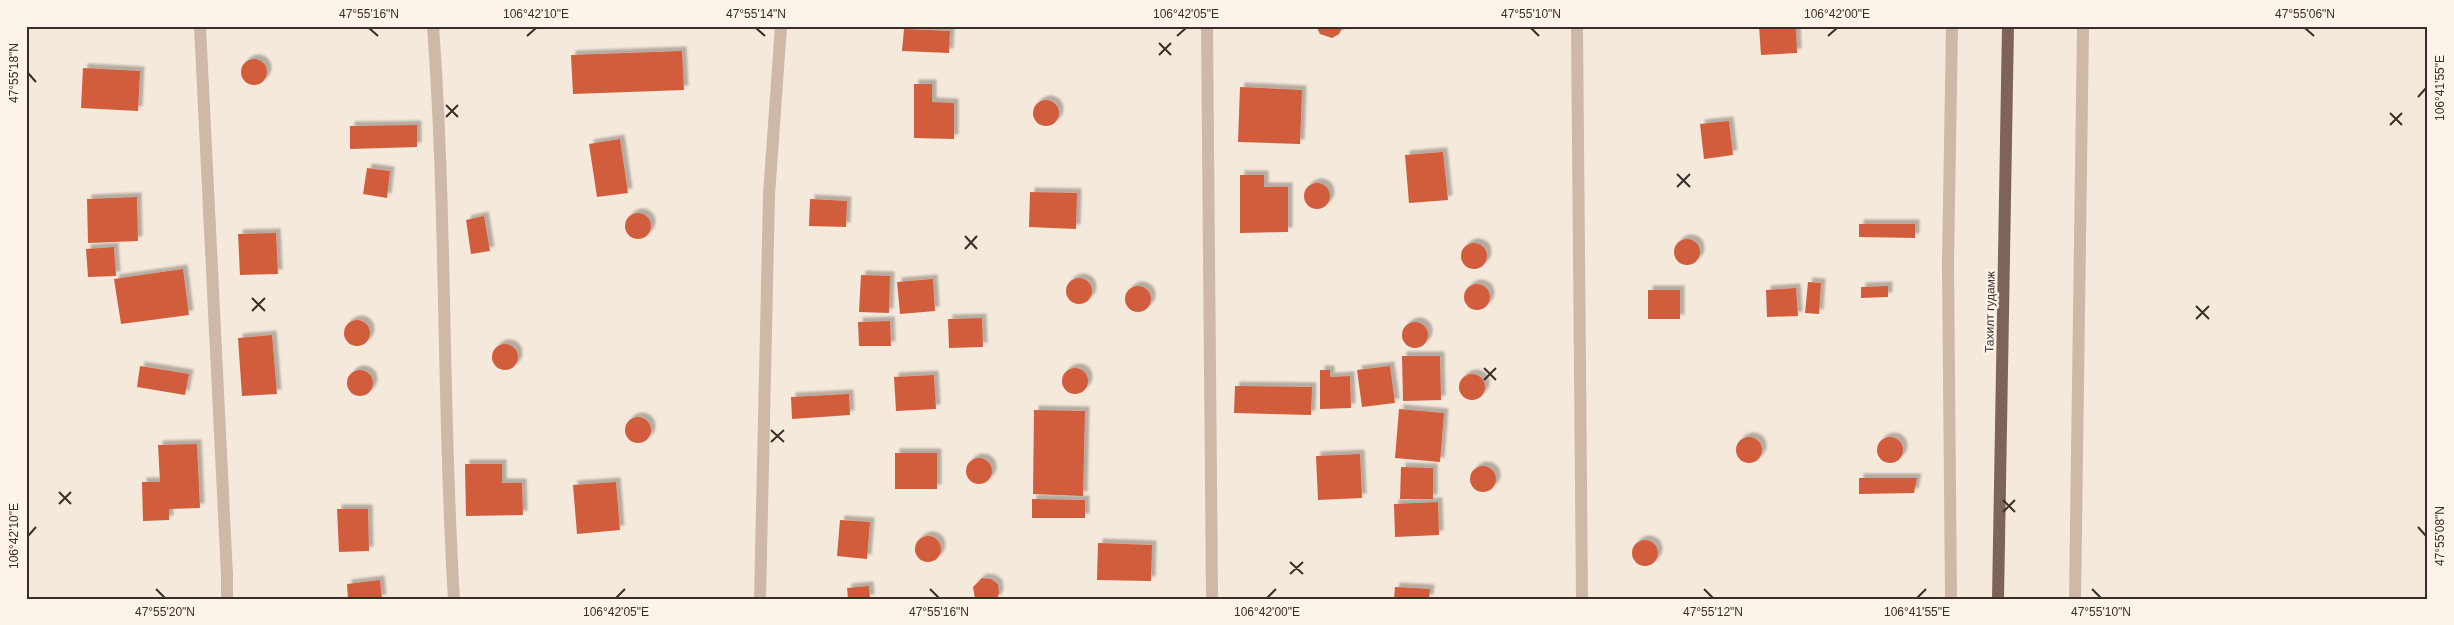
<svg xmlns="http://www.w3.org/2000/svg" width="2454" height="625" viewBox="0 0 2454 625" font-family="Helvetica,sans-serif">
  <style>
    .building { fill: #d25d3d; filter: url(#shadow) }
    .lines { fill: none; stroke-linecap: round; stroke-linejoin: round }
    .minor { stroke: #ceb8a7; stroke-width: 12 }
    .major { stroke: #7e6358; stroke-width: 12 }
    .ticks { fill: none; stroke: #3a2d28; stroke-width: 2 }
    .labels { text-anchor: middle; dominant-baseline: central; stroke-width: 5; stroke-linejoin: round; paint-order: stroke }
    .street-label { font-size: 12px; fill: #3a2d28; stroke: #fcf3ea }
    .neatline { fill: none; stroke: #3a2d28; stroke-width: 2 }
    .ticks-label { font-size: 12px; text-anchor: middle; fill: #3a2d28 }
  </style>
  <defs>
    <filter id="shadow"><feDropShadow dx="4.5" dy="-4.5" stdDeviation="1" flood-color="#0004"/></filter>
  </defs>
  <rect width="100%" height="100%" fill="#f5e9dc"/>
  <g class="building">
    <path d="M 1316,26 L 1343,26 L 1339,34 L 1332,38 L 1320,34 Z"/>
    <path d="M 1759,26 L 1796,26 L 1797,53 L 1761,55 Z"/>
    <path d="M 904,29 L 950,31 L 949,53 L 902,51 Z"/>
    <path d="M 682,51 L 684,90 L 573,94 L 571,55 Z"/>
    <circle cx="254" cy="72" r="13"/>
    <path d="M 83,68 L 140,71 L 138,111 L 81,108 Z"/>
    <path d="M 914,84 L 932,84 L 932,102 L 954,103 L 954,139 L 914,138 Z"/>
    <path d="M 1240,87 L 1302,90 L 1300,144 L 1238,142 Z"/>
    <circle cx="1046" cy="113" r="13"/>
    <path d="M 1729,121 L 1733,155 L 1704,159 L 1700,124 Z"/>
    <path d="M 417,125 L 417,147 L 350,149 L 350,126 Z"/>
    <path d="M 620,139 L 628,193 L 597,197 L 589,144 Z"/>
    <path d="M 1443,152 L 1448,200 L 1409,203 L 1405,155 Z"/>
    <path d="M 367,168 L 390,171 L 387,198 L 363,194 Z"/>
    <path d="M 1240,175 L 1264,175 L 1264,187 L 1288,187 L 1288,232 L 1240,233 Z"/>
    <circle cx="1317" cy="196" r="13"/>
    <path d="M 1030,192 L 1077,193 L 1076,229 L 1029,227 Z"/>
    <path d="M 137,197 L 138,241 L 88,243 L 87,199 Z"/>
    <path d="M 810,199 L 847,201 L 846,227 L 809,226 Z"/>
    <circle cx="638" cy="226" r="13"/>
    <path d="M 484,216 L 490,251 L 471,254 L 466,220 Z"/>
    <path d="M 1859,224 L 1915,224 L 1915,238 L 1859,237 Z"/>
    <path d="M 276,233 L 278,274 L 240,275 L 238,234 Z"/>
    <circle cx="1687" cy="252" r="13"/>
    <circle cx="1474" cy="256" r="13"/>
    <path d="M 114,247 L 116,276 L 88,277 L 86,249 Z"/>
    <path d="M 183,269 L 189,315 L 121,324 L 114,279 Z"/>
    <path d="M 861,275 L 890,276 L 889,313 L 859,312 Z"/>
    <circle cx="1079" cy="291" r="13"/>
    <path d="M 933,279 L 935,311 L 900,314 L 897,282 Z"/>
    <path d="M 1808,282 L 1821,283 L 1819,314 L 1805,313 Z"/>
    <circle cx="1477" cy="297" r="13"/>
    <circle cx="1138" cy="299" r="13"/>
    <path d="M 1888,286 L 1888,297 L 1861,298 L 1861,287 Z"/>
    <path d="M 1796,288 L 1798,316 L 1767,317 L 1766,290 Z"/>
    <rect x="1648" y="290" width="32" height="29"/>
    <path d="M 982,318 L 983,347 L 949,348 L 948,319 Z"/>
    <circle cx="357" cy="333" r="13"/>
    <path d="M 890,321 L 891,346 L 859,346 L 858,322 Z"/>
    <circle cx="1415" cy="335" r="13"/>
    <path d="M 272,335 L 277,394 L 242,396 L 238,338 Z"/>
    <circle cx="505" cy="357" r="13"/>
    <path d="M 1402,356 L 1440,356 L 1441,400 L 1403,401 Z"/>
    <path d="M 140,366 L 189,374 L 185,395 L 137,387 Z"/>
    <path d="M 1390,366 L 1395,403 L 1362,407 L 1357,370 Z"/>
    <circle cx="1075" cy="381" r="13"/>
    <circle cx="360" cy="383" r="13"/>
    <path d="M 1320,370 L 1330,370 L 1330,377 L 1350,376 L 1351,408 L 1320,409 Z"/>
    <circle cx="1472" cy="387" r="13"/>
    <path d="M 934,375 L 936,409 L 896,411 L 894,377 Z"/>
    <path d="M 1235,386 L 1312,387 L 1311,415 L 1234,413 Z"/>
    <path d="M 849,394 L 850,415 L 792,419 L 791,397 Z"/>
    <path d="M 1399,409 L 1444,413 L 1440,462 L 1395,458 Z"/>
    <path d="M 1034,410 L 1085,411 L 1083,496 L 1033,494 Z"/>
    <circle cx="638" cy="430" r="13"/>
    <circle cx="1890" cy="450" r="13"/>
    <circle cx="1749" cy="450" r="13"/>
    <path d="M 197,444 L 200,508 L 169,509 L 169,520 L 143,521 L 142,482 L 160,482 L 158,445 Z"/>
    <rect x="895" y="453" width="42" height="36"/>
    <path d="M 1360,454 L 1362,498 L 1318,500 L 1316,456 Z"/>
    <circle cx="979" cy="471" r="13"/>
    <path d="M 465,464 L 502,464 L 502,483 L 522,483 L 523,515 L 466,516 Z"/>
    <circle cx="1483" cy="479" r="13"/>
    <path d="M 1401,467 L 1433,468 L 1433,499 L 1400,499 Z"/>
    <path d="M 1859,478 L 1917,478 L 1914,493 L 1859,494 Z"/>
    <path d="M 616,482 L 620,530 L 577,534 L 573,485 Z"/>
    <path d="M 1032,499 L 1085,500 L 1085,518 L 1032,518 Z"/>
    <path d="M 1438,502 L 1439,535 L 1395,537 L 1394,504 Z"/>
    <path d="M 337,509 L 368,509 L 369,551 L 339,552 Z"/>
    <path d="M 840,520 L 870,522 L 867,559 L 837,556 Z"/>
    <circle cx="928" cy="549" r="13"/>
    <circle cx="1645" cy="553" r="13"/>
    <path d="M 1098,543 L 1152,545 L 1151,581 L 1097,580 Z"/>
    <path d="M 982,578 L 991,579 L 998,584 L 999,593 L 997,599 L 975,599 L 973,587 Z"/>
    <path d="M 380,580 L 382,599 L 348,599 L 347,584 Z"/>
    <path d="M 869,586 L 870,599 L 848,599 L 847,588 Z"/>
    <path d="M 1395,587 L 1430,589 L 1429,599 L 1394,599 Z"/>
  </g>
  <g class="lines">
    <g class="minor">
      <path d="M 200,26 L 227,575 L 227,599"/>
      <path d="M 433,26 C 447,217 442,408 454,599"/>
      <path d="M 1207,26 L 1212,599"/>
      <path d="M 1577,26 L 1582,599"/>
      <path d="M 760,599 L 769,195 L 781,26"/>
      <path d="M 1951,599 L 1948,263 L 1952,26"/>
      <path d="M 2075,599 L 2083,26"/>
    </g>
    <path class="major" d="M 1998,599 L 2008,26"/>
  </g>
  <path class="ticks" d="M 369,28 L 378,36M 756,28 L 765,36M 1531,28 L 1539,36M 2305,28 L 2314,36M 527,36 L 536,28M 1177,36 L 1186,28M 1828,36 L 1837,28M 1159,43 L 1171,55M 1159,55 L 1171,43M 28,73 L 36,82M 2418,97 L 2426,88M 446,105 L 458,117M 2390,113 L 2402,125M 446,117 L 458,105M 2390,125 L 2402,113M 1677,174 L 1690,187M 1677,187 L 1690,174M 965,236 L 977,249M 965,249 L 977,236M 252,298 L 265,311M 2196,306 L 2209,319M 252,311 L 265,298M 2196,319 L 2209,306M 1484,368 L 1496,380M 1484,380 L 1496,368M 771,430 L 784,442M 771,442 L 784,430M 59,492 L 71,504M 2003,500 L 2015,512M 59,504 L 71,492M 2003,512 L 2015,500M 2418,527 L 2426,536M 28,536 L 36,527M 1290,562 L 1303,574M 1290,574 L 1303,562M 156,589 L 165,598M 930,589 L 939,598M 1704,589 L 1713,598M 2092,589 L 2101,598M 616,598 L 625,589M 1267,598 L 1276,589M 1917,598 L 1926,589"/>
  <g class="labels">
    <g class="street-label">
      <text transform="translate(1990 312) rotate(-89)">Тахилт гудамж</text>
    </g>
  </g>
  <rect width="2454" height="625" fill="none" stroke="#fcf3ea" stroke-width="55"/>
  <rect x="28" y="28" width="2398" height="570" class="neatline"/>
  <g class="ticks-label">
    <text x="369" y="18">47°55'16"N</text>
    <text x="536" y="18">106°42'10"E</text>
    <text x="756" y="18">47°55'14"N</text>
    <text x="1186" y="18">106°42'05"E</text>
    <text x="1531" y="18">47°55'10"N</text>
    <text x="1837" y="18">106°42'00"E</text>
    <text x="2305" y="18">47°55'06"N</text>
    <text transform="translate(14 73) rotate(-90)" y="4">47°55'18"N</text>
    <text transform="translate(2440 88) rotate(-90)" y="4">106°41'55"E</text>
    <text transform="translate(14 536) rotate(-90)" y="4">106°42'10"E</text>
    <text transform="translate(2440 536) rotate(-90)" y="4">47°55'08"N</text>
    <text x="165" y="616">47°55'20"N</text>
    <text x="616" y="616">106°42'05"E</text>
    <text x="939" y="616">47°55'16"N</text>
    <text x="1267" y="616">106°42'00"E</text>
    <text x="1713" y="616">47°55'12"N</text>
    <text x="1917" y="616">106°41'55"E</text>
    <text x="2101" y="616">47°55'10"N</text>
  </g>
</svg>
